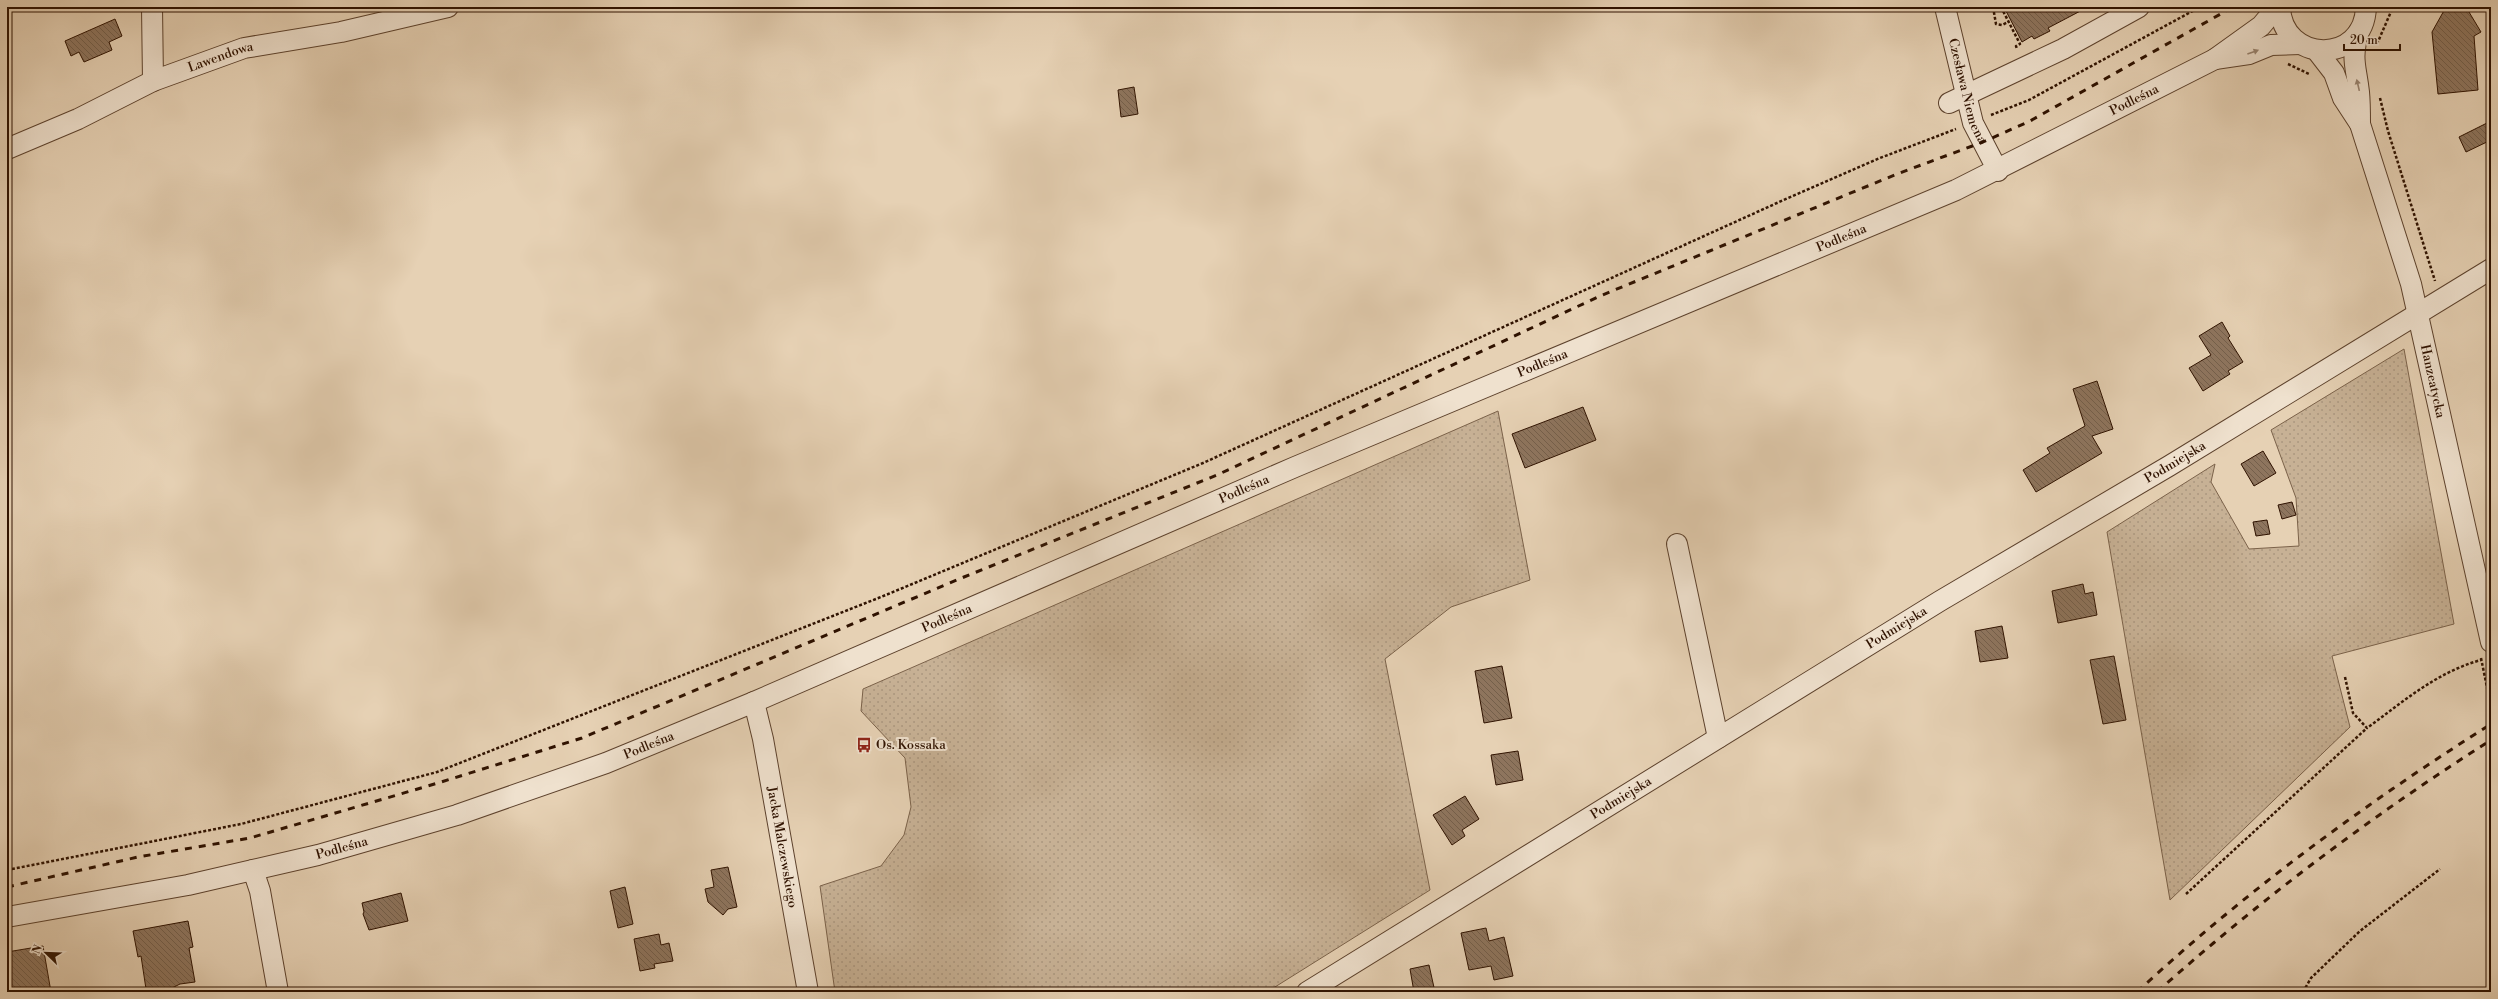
<svg xmlns="http://www.w3.org/2000/svg" width="2498" height="999" viewBox="0 0 2498 999" font-family="'Libre Bodoni',serif">
  <style>
    .grass { fill: url(#grass-dots); stroke: #7b624a }
    .building { fill: url(#building-back-hatch); stroke: #2f1200 }
    .lines { fill: none; stroke-linecap: round; stroke-linejoin: round }
    .minor-casing { stroke: #5d422d; stroke-width: 22 }
    .path { stroke: #2f1200; stroke-width: 2.5; stroke-dasharray: 3 2; stroke-linecap: butt }
    .minor { stroke: #efe1ce; stroke-width: 20 }
    .rail { stroke: #2f1200; stroke-width: 3; stroke-dasharray: 7 7; stroke-linecap: butt }
    .oneway { fill: #998471 }
    .labels { text-anchor: middle; dominant-baseline: central; stroke-width: 4; stroke-linejoin: round; paint-order: stroke }
    .street-label { font-size: 13px; fill: #2f1200; stroke: #efe1ce }
    .poi-label { font-size: 13px; fill: #2f1200; stroke: #efe1ce; text-anchor: start }
  </style>
  <defs>
    <pattern id="grass-dots" width="8" height="8" patternUnits="userSpaceOnUse"><rect width="8" height="8" fill="#c7b195"/><path d="M2 2h.1M6 6h.1" fill="none" stroke="#ab977f" stroke-width="1.8" stroke-linecap="round"/></pattern>
    <pattern id="building-back-hatch" width="6" height="6" patternUnits="userSpaceOnUse"><rect width="6" height="6" fill="#8e755e"/><path d="M-1 5l2 2M0 0l6 6M5-1l2 2" fill="none" stroke="#745f4b"/></pattern>
  </defs>
  <rect width="100%" height="100%" fill="#e6d1b4"/>
  <filter id="stains"><feTurbulence type="fractalNoise" baseFrequency=".005" numOctaves="4"/><feColorMatrix values="0 0 0 0 .2 0 0 0 0 .09 0 0 0 0 .02 0 0 0 .5 -.17"/></filter>
  <radialGradient id="worn" r=".72"><stop offset=".6" stop-color="#630" stop-opacity="0"/><stop offset="1" stop-color="#630" stop-opacity=".3"/></radialGradient>
  <g class="grass">
    <path d="M 2404,349 L 2454,624 L 2332,656 L 2350,727 L 2170,900 L 2107,532 L 2215,464 L 2211,482 L 2249,549 L 2299,546 L 2296,498 L 2271,430 Z"/>
    <path d="M 1498,411 L 1530,580 L 1451,607 L 1385,659 L 1430,890 L 1267,992 L 835,992 L 820,886 L 881,866 L 904,835 L 911,807 L 905,758 L 861,711 L 863,689 Z"/>
  </g>
  <g class="building">
    <path d="M 2014,7 L 2088,7 L 2048,28 L 2050,31 L 2034,39 L 2032,36 L 2022,42 L 2006,11 Z"/>
    <path d="M 2446,7 L 2466,7 L 2481,32 L 2474,36 L 2478,90 L 2438,94 L 2432,32 Z"/>
    <path d="M 115,19 L 122,36 L 109,42 L 112,50 L 84,62 L 79,52 L 71,56 L 65,41 Z"/>
    <path d="M 1134,87 L 1138,114 L 1121,117 L 1118,90 Z"/>
    <path d="M 2491,121 L 2491,140 L 2466,152 L 2459,137 Z"/>
    <path d="M 2222,322 L 2230,336 L 2228,338 L 2243,362 L 2228,371 L 2230,374 L 2203,391 L 2189,368 L 2211,355 L 2199,336 Z"/>
    <path d="M 2097,381 L 2113,429 L 2092,436 L 2102,453 L 2036,492 L 2023,470 L 2050,453 L 2047,448 L 2085,426 L 2073,389 Z"/>
    <path d="M 1583,407 L 1596,440 L 1525,468 L 1512,434 Z"/>
    <path d="M 2263,451 L 2276,473 L 2254,486 L 2241,464 Z"/>
    <path d="M 2292,502 L 2296,515 L 2282,519 L 2278,505 Z"/>
    <path d="M 2267,520 L 2270,534 L 2256,536 L 2253,522 Z"/>
    <path d="M 2083,584 L 2085,594 L 2093,592 L 2097,615 L 2058,623 L 2052,591 Z"/>
    <path d="M 2002,626 L 2008,658 L 1980,662 L 1975,631 Z"/>
    <path d="M 2114,656 L 2126,720 L 2103,724 L 2090,660 Z"/>
    <path d="M 1502,666 L 1512,718 L 1484,723 L 1475,671 Z"/>
    <path d="M 1518,751 L 1523,780 L 1496,785 L 1491,755 Z"/>
    <path d="M 1465,796 L 1479,819 L 1462,830 L 1465,836 L 1452,845 L 1433,815 Z"/>
    <path d="M 728,867 L 737,907 L 728,909 L 723,915 L 708,902 L 705,889 L 714,887 L 711,870 Z"/>
    <path d="M 625,887 L 633,924 L 618,928 L 610,891 Z"/>
    <path d="M 401,893 L 408,921 L 369,930 L 363,914 L 364,912 L 362,903 Z"/>
    <path d="M 188,921 L 193,947 L 189,948 L 195,982 L 180,984 L 164,992 L 157,992 L 157,988 L 146,989 L 141,956 L 138,957 L 133,931 Z"/>
    <path d="M 1486,928 L 1489,941 L 1504,937 L 1513,976 L 1494,980 L 1491,966 L 1469,970 L 1461,933 Z"/>
    <path d="M 659,934 L 661,945 L 669,943 L 673,961 L 654,964 L 655,968 L 640,971 L 634,939 Z"/>
    <path d="M 43,946 L 51,992 L 7,992 L 7,952 Z"/>
    <path d="M 1429,965 L 1435,992 L 1414,992 L 1410,969 Z"/>
  </g>
  <g class="lines">
    <g class="minor-casing">
      <g id="minor">
        <path d="M 152,7 L 153,81"/>
        <path id="s1" d="M 1945,7 L 1973,123 L 1998,171"/>
        <path d="M 2280,7 C 2282,63 2364,66 2366,7"/>
        <path d="M 2358,33 C 2351,61 2356,65 2359,92 C 2360,102 2360,113 2360,124"/>
        <path id="s2" d="M 2317,51 L 2334,73 L 2343,98 L 2360,124 L 2411,284 L 2491,642"/>
        <path d="M 2215,59 L 2249,54 L 2271,45 L 2300,44"/>
        <path d="M 1949,103 L 2063,49 L 2139,7"/>
        <path id="s3" d="M 7,149 L 78,119 L 153,81 L 244,48 L 341,32 L 448,7"/>
        <path d="M 1677,544 L 1718,738"/>
        <path id="s4" d="M 754,702 L 763,739 L 808,992"/>
        <path d="M 253,870 L 260,891 L 278,992"/>
        <path id="s5" d="M 7,917 L 188,885 L 318,855 L 457,815 L 606,763 L 754,702 L 1295,467 L 1956,190 L 2215,59 L 2261,26 L 2277,7"/>
        <path id="s6" d="M 1307,992 L 1940,601 L 2169,466 L 2491,269"/>
      </g>
    </g>
    <g class="path">
      <path d="M 1993,7 L 1996,24 L 2002,25 L 2008,22"/>
      <path d="M 2001,7 L 2020,44 L 2016,46 L 2017,49"/>
      <path d="M 2377,44 L 2393,7"/>
      <path d="M 2288,64 L 2309,74"/>
      <path d="M 2380,98 L 2388,131 L 2435,281"/>
      <path d="M 1991,115 L 2029,100 L 2200,7"/>
      <path d="M 2481,658 L 2491,707"/>
      <path d="M 2345,677 L 2353,713 L 2367,728 C 2404,701 2437,672 2481,660"/>
      <path d="M 7,870 L 241,824 L 437,772 L 881,597 L 1203,463 L 1788,198 L 1880,158 L 1956,129"/>
      <path d="M 2186,894 L 2367,728"/>
      <path d="M 2303,992 L 2311,978 L 2360,931 L 2440,869"/>
    </g>
    <use href="#minor" class="minor"/>
    <g class="rail">
      <path d="M 7,887 L 138,857 L 250,838 L 438,783 L 582,738 L 964,577 L 1217,475 L 1600,296 L 1897,174 L 1983,142 L 2030,121 L 2233,7"/>
      <path d="M 2137,992 C 2246,891 2366,803 2491,724"/>
      <path d="M 2157,992 C 2261,899 2373,815 2491,740"/>
    </g>
  </g>
  <defs><path id="oneway-solid" d="M-6-.8H1V-3.2L6.5 0L1 3.2V.8H-6Z"/></defs>
  <g class="oneway">
    <use href="#oneway-solid" transform="translate(2253 52) rotate(-20)"/>
    <use href="#oneway-solid" transform="translate(2358 85) rotate(-103)"/>
  </g>
  <defs>
    <g id="bus-bare" transform="scale(1.2)"><path d="M-5-6H5V4H4V6H2V4H-2V6H-4V4H-5ZM-3.5-4V0h7V-4ZM-3.5 1.2v1.5H-2V1.2ZM2 1.2v1.5H3.5V1.2Z" fill="#8f2418" stroke="#efe1ce" stroke-width="2.5" paint-order="stroke"/></g>
  </defs>
  <g fill-rule="evenodd">
    <use href="#bus-bare" x="864" y="745"/>
  </g>
  <g class="labels">
    <g class="street-label">
      <text stroke="none"><textPath href="#s3" startOffset="233">Lawendowa</textPath></text>
      <text stroke="none"><textPath href="#s1" startOffset="87">Czesława Niemena</textPath></text>
      <text stroke="none"><textPath href="#s5" startOffset="2286">Podleśna</textPath></text>
      <text stroke="none"><textPath href="#s5" startOffset="1962">Podleśna</textPath></text>
      <text stroke="none"><textPath href="#s5" startOffset="1638">Podleśna</textPath></text>
      <text stroke="none"><textPath href="#s2" startOffset="353">Hanzeatycka</textPath></text>
      <text stroke="none"><textPath href="#s6" startOffset="1017">Podmiejska</textPath></text>
      <text stroke="none"><textPath href="#s5" startOffset="1314">Podleśna</textPath></text>
      <text stroke="none"><textPath href="#s5" startOffset="990">Podleśna</textPath></text>
      <text stroke="none"><textPath href="#s6" startOffset="693">Podmiejska</textPath></text>
      <text stroke="none"><textPath href="#s5" startOffset="666">Podleśna</textPath></text>
      <text stroke="none"><textPath href="#s6" startOffset="369">Podmiejska</textPath></text>
      <text stroke="none"><textPath href="#s4" startOffset="148">Jacka Malczewskiego</textPath></text>
      <text stroke="none"><textPath href="#s5" startOffset="342">Podleśna</textPath></text>
    </g>
    <g class="poi-label">
      <text x="876" y="745">Os. Kossaka</text>
    </g>
  </g>
  <rect width="2498" height="999" fill="none" stroke="#e6d1b4" stroke-width="24"/>
  <rect x="8" y="8" width="2482" height="983" fill="none" stroke="#2f1200" stroke-width="2"/>
  <rect x="12" y="12" width="2474" height="975" fill="none" stroke="#2f1200"/>
  <g transform="translate(46 953) rotate(293)" stroke="#efe1ce" stroke-width="3" paint-order="stroke">
  <path d="M0-3L7 15L0 10L-7 15Z" fill="#2f1200"/>
  <text y="-6" font-size="11" font-weight="bold" text-anchor="middle" fill="#2f1200">N</text>
  </g>
  <path d="M2344 44v6h56v-6" fill="none" stroke="#2f1200" stroke-width="2"/>
  <text x="2350" y="44" font-size="12" fill="#2f1200" stroke="#efe1ce" stroke-width="3" paint-order="stroke">20 m</text>
  <rect width="100%" height="100%" filter="url(#stains)"/>
  <rect width="100%" height="100%" fill="url(#worn)"/>
</svg>
